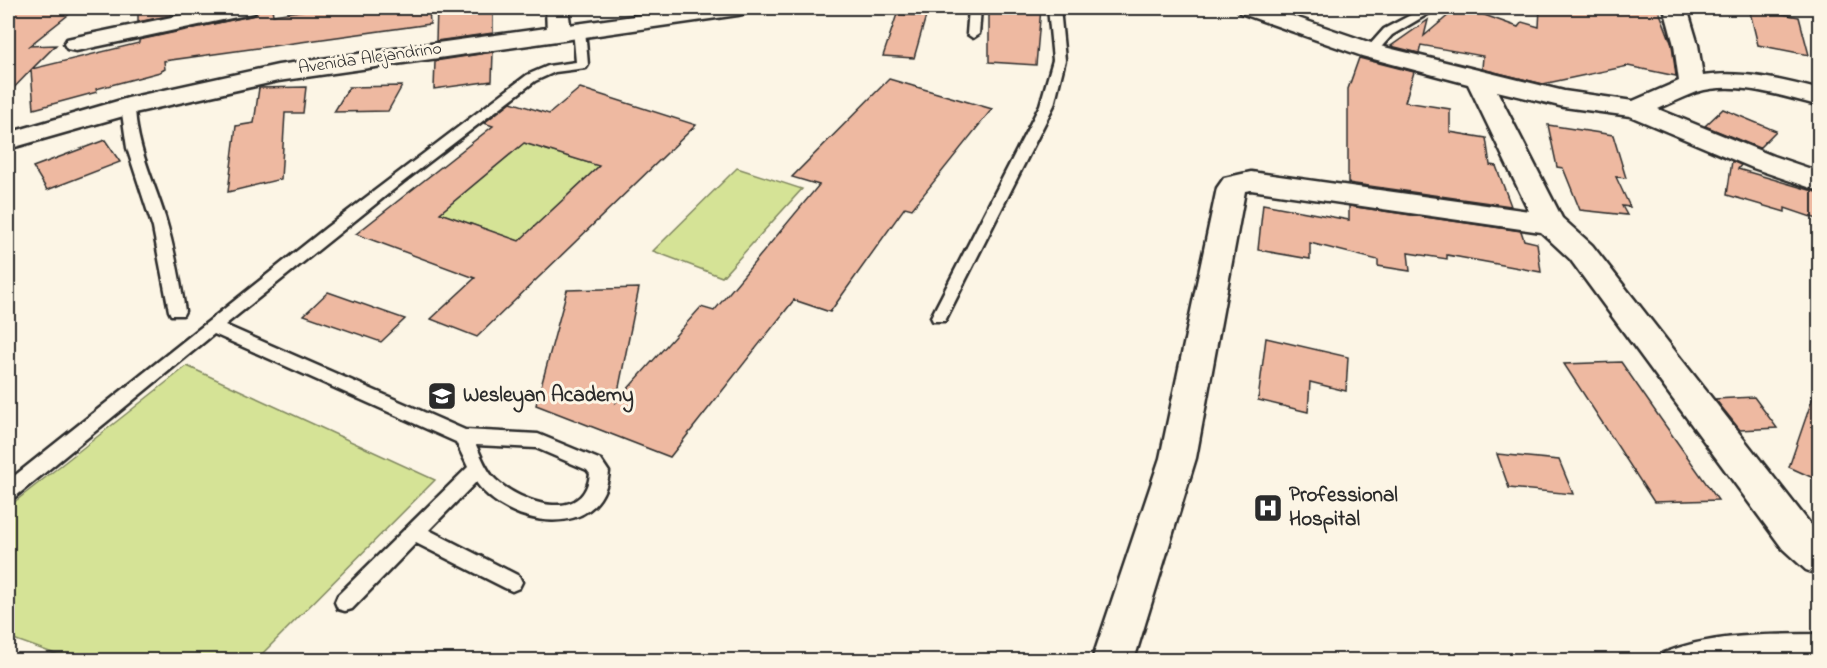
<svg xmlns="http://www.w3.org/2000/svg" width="1827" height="668" viewBox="0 0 1827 668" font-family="'Indie Flower',sans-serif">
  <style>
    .green { fill: #d5e396; stroke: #808760; stroke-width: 1.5 }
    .building { fill: #eeb9a1; stroke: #2b2b2b; stroke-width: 1.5; fill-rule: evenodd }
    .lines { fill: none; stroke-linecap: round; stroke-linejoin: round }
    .service-casing { stroke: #2b2b2b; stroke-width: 5 }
    .minor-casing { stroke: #2b2b2b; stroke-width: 5 }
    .tertiary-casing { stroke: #2b2b2b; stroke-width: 5 }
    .service { fill: #fcf5e5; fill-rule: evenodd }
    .minor { fill: #fcf5e5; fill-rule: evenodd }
    .tertiary { fill: #fcf5e5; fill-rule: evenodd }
    .labels { text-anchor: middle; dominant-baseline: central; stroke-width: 6; stroke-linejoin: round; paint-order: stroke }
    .far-street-label { font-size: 18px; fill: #2b2b2b; stroke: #fcf5e5 }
    .poi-label { font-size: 21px; font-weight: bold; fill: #2b2b2b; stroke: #fcf5e5; text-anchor: start }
  </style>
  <rect width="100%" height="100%" fill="#fcf5e5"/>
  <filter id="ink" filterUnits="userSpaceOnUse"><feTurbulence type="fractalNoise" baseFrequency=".0167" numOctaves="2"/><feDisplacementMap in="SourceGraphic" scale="12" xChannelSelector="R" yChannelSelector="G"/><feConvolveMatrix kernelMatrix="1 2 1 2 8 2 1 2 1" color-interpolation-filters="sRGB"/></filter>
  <g filter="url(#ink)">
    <g class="green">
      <path d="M 524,143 L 599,166 L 519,241 L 440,213 Z"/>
      <path d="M 737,168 L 802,189 L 722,277 L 653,251 Z"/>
      <path d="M 187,366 L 435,480 L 256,660 L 72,660 L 8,637 L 8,507 Z"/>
    </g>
    <g class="building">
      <path d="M 8,8 L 77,8 L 29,46 L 56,45 L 32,69 L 139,43 L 139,40 L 255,15 L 260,8 L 272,8 L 273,15 L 320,8 L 429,8 L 430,24 L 164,61 L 165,69 L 160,72 L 96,89 L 97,92 L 34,109 L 31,70 L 8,94 Z"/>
      <path d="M 138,8 L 206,8 L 138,22 Z"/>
      <path d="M 437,8 L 493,8 L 493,33 L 436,41 Z"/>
      <path d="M 989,8 L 1041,8 L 1036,65 L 989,62 Z"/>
      <path d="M 1457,8 L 1465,8 L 1518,27 L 1522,22 L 1539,27 L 1540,8 L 1658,8 L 1672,45 L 1676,76 L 1628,66 L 1543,84 L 1482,69 L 1483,56 L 1421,45 L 1419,53 L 1391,46 L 1428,20 L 1424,36 Z"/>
      <path d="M 1749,8 L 1799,17 L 1809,55 L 1758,45 Z"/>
      <path d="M 897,14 L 926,16 L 914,58 L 883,56 Z"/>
      <path d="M 493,52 L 492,81 L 434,89 L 435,61 Z"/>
      <path d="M 1359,58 L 1414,72 L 1405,102 L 1450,109 L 1450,132 L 1486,138 L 1490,165 L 1496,166 L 1511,206 L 1348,183 L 1348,89 Z"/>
      <path d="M 889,79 L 992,109 L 912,209 L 905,207 L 830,312 L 794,300 L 670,457 L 536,405 L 567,290 L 639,288 L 616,402 L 701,307 L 714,311 L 819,185 L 792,177 Z"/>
      <path d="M 402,86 L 388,111 L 334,112 L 349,87 Z"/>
      <path d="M 306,87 L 303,113 L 285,113 L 281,179 L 228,192 L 236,126 L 254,123 L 259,88 Z"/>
      <path d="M 580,88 L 696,125 L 477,337 L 431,319 L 475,278 L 356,234 L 493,126 L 484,123 L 511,102 L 549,114 ZM 524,143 L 599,166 L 519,241 L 440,213 Z"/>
      <path d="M 1723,109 L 1776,131 L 1759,148 L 1705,126 Z"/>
      <path d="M 1548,125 L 1613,135 L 1626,178 L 1616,177 L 1630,207 L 1622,206 L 1627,215 L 1580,210 L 1563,168 L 1557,167 Z"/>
      <path d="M 105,140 L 120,162 L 47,190 L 33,167 Z"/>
      <path d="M 1732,161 L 1741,165 L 1738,169 L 1820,193 L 1820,220 L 1785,208 L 1785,212 L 1727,195 Z"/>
      <path d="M 1263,204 L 1349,220 L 1349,206 L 1521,231 L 1524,240 L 1537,243 L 1541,272 L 1447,255 L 1447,259 L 1408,253 L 1410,271 L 1378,266 L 1378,260 L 1310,243 L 1310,259 L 1258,250 Z"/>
      <path d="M 328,292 L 405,319 L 381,342 L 304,315 Z"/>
      <path d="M 1266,338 L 1348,357 L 1346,391 L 1310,382 L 1308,412 L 1258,400 Z"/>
      <path d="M 1621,362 L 1660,418 L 1718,500 L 1654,502 L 1564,364 Z"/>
      <path d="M 1815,391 L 1820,392 L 1820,481 L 1789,467 Z"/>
      <path d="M 1754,397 L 1777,428 L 1740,430 L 1715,399 Z"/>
      <path d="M 1497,454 L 1559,460 L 1573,494 L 1509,488 Z"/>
    </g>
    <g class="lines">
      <g class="service-casing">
        <g id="service">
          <path d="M 969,8 L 981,8 L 979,34 L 973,38 L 967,34 Z"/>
          <path d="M 1048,8 L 1060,8 L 1065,60 L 1054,105 L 947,317 L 945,321 L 933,321 L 931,317 L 1040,105 L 1053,60 Z"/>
          <path d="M 1424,8 L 1438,8 L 1392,35 L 1375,54 L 1367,54 L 1367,48 L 1384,29 Z"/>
          <path d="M 579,25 L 585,29 L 588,65 L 586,68 L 555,72 L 535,81 L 403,182 L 225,325 L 465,430 L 538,434 L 601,460 L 609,472 C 601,543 507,527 476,482 L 429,530 L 519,576 L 522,582 L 519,588 L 512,591 L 505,588 L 416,543 L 352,609 L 345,611 L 338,609 L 335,602 L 338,595 L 468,467 L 456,442 L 214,334 L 15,497 L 8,499 L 8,481 L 327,227 L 527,75 L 548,66 L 576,62 L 573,29 ZM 476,445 L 536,448 L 587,470 L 590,474 C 584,525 521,503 496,480 C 487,472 481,456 476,445 Z"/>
          <path d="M 128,102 L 135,106 C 136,146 153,179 165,217 C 174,247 180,279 185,311 L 183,315 L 171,315 L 169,311 L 153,228 L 127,148 L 121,106 Z"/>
          <path d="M 1820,634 L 1820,654 L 1744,656 L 1709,660 L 1661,660 L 1664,653 C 1714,633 1767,635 1820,634 Z"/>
        </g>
      </g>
      <g class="minor-casing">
        <g id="minor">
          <path d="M 215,8 L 258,8 L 254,13 L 246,15 L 76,51 L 67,49 L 64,44 L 67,39 L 76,37 Z"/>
          <path d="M 546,8 L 568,8 L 571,32 L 567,37 L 559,39 L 551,37 L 547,32 Z"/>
          <path d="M 1237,8 L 1269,8 L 1380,46 L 1564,91 L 1633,101 L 1679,81 L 1674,45 L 1664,8 L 1687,8 L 1698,45 L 1703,76 C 1742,70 1782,80 1820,90 L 1820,106 C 1782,96 1735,80 1697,92 C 1684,97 1671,103 1658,109 L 1773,156 L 1820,172 L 1820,191 L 1753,168 L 1630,116 L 1564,107 L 1497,91 L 1562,218 L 1592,245 L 1811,525 L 1820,533 L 1820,575 L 1806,570 L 1783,549 L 1570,259 L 1541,232 L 1251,190 L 1245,191 L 1196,458 L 1134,660 L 1092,660 L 1160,458 L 1217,188 L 1224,178 L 1251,172 L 1529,211 L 1468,84 L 1362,56 L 1240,13 Z"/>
        </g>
      </g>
      <g class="tertiary-casing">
        <path id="tertiary" d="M 692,8 L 750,8 L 746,13 L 738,15 L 278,81 L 134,113 L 8,149 L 8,133 L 128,98 L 278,65 Z"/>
      </g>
      <use href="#service" class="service"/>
      <use href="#minor" class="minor"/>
      <use href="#tertiary" class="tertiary"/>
    </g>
  </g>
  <defs>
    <g id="school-square" transform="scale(1.5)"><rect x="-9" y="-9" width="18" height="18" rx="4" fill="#2b2b2b" stroke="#fcf5e5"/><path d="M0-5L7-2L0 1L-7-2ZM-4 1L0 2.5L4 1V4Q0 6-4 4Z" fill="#fff"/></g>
    <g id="hospital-square" transform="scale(1.5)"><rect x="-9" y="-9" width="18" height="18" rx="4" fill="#2b2b2b" stroke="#fcf5e5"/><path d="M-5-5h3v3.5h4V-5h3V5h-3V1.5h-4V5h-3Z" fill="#fff"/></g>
  </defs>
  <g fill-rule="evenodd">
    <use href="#school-square" x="442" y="396"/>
    <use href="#hospital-square" x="1268" y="508"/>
  </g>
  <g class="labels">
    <g class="far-street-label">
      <text transform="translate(370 59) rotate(-8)">Avenida Alejandrino</text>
    </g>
    <g class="poi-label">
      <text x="463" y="396">Wesleyan Academy</text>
      <text x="1289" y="496">Professional<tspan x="1289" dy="24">Hospital</tspan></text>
    </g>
  </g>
  <rect width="1827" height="668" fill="none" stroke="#fcf5e5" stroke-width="30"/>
  <rect x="15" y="15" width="1797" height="638" fill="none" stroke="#2b2b2b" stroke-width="2" filter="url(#ink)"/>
</svg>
